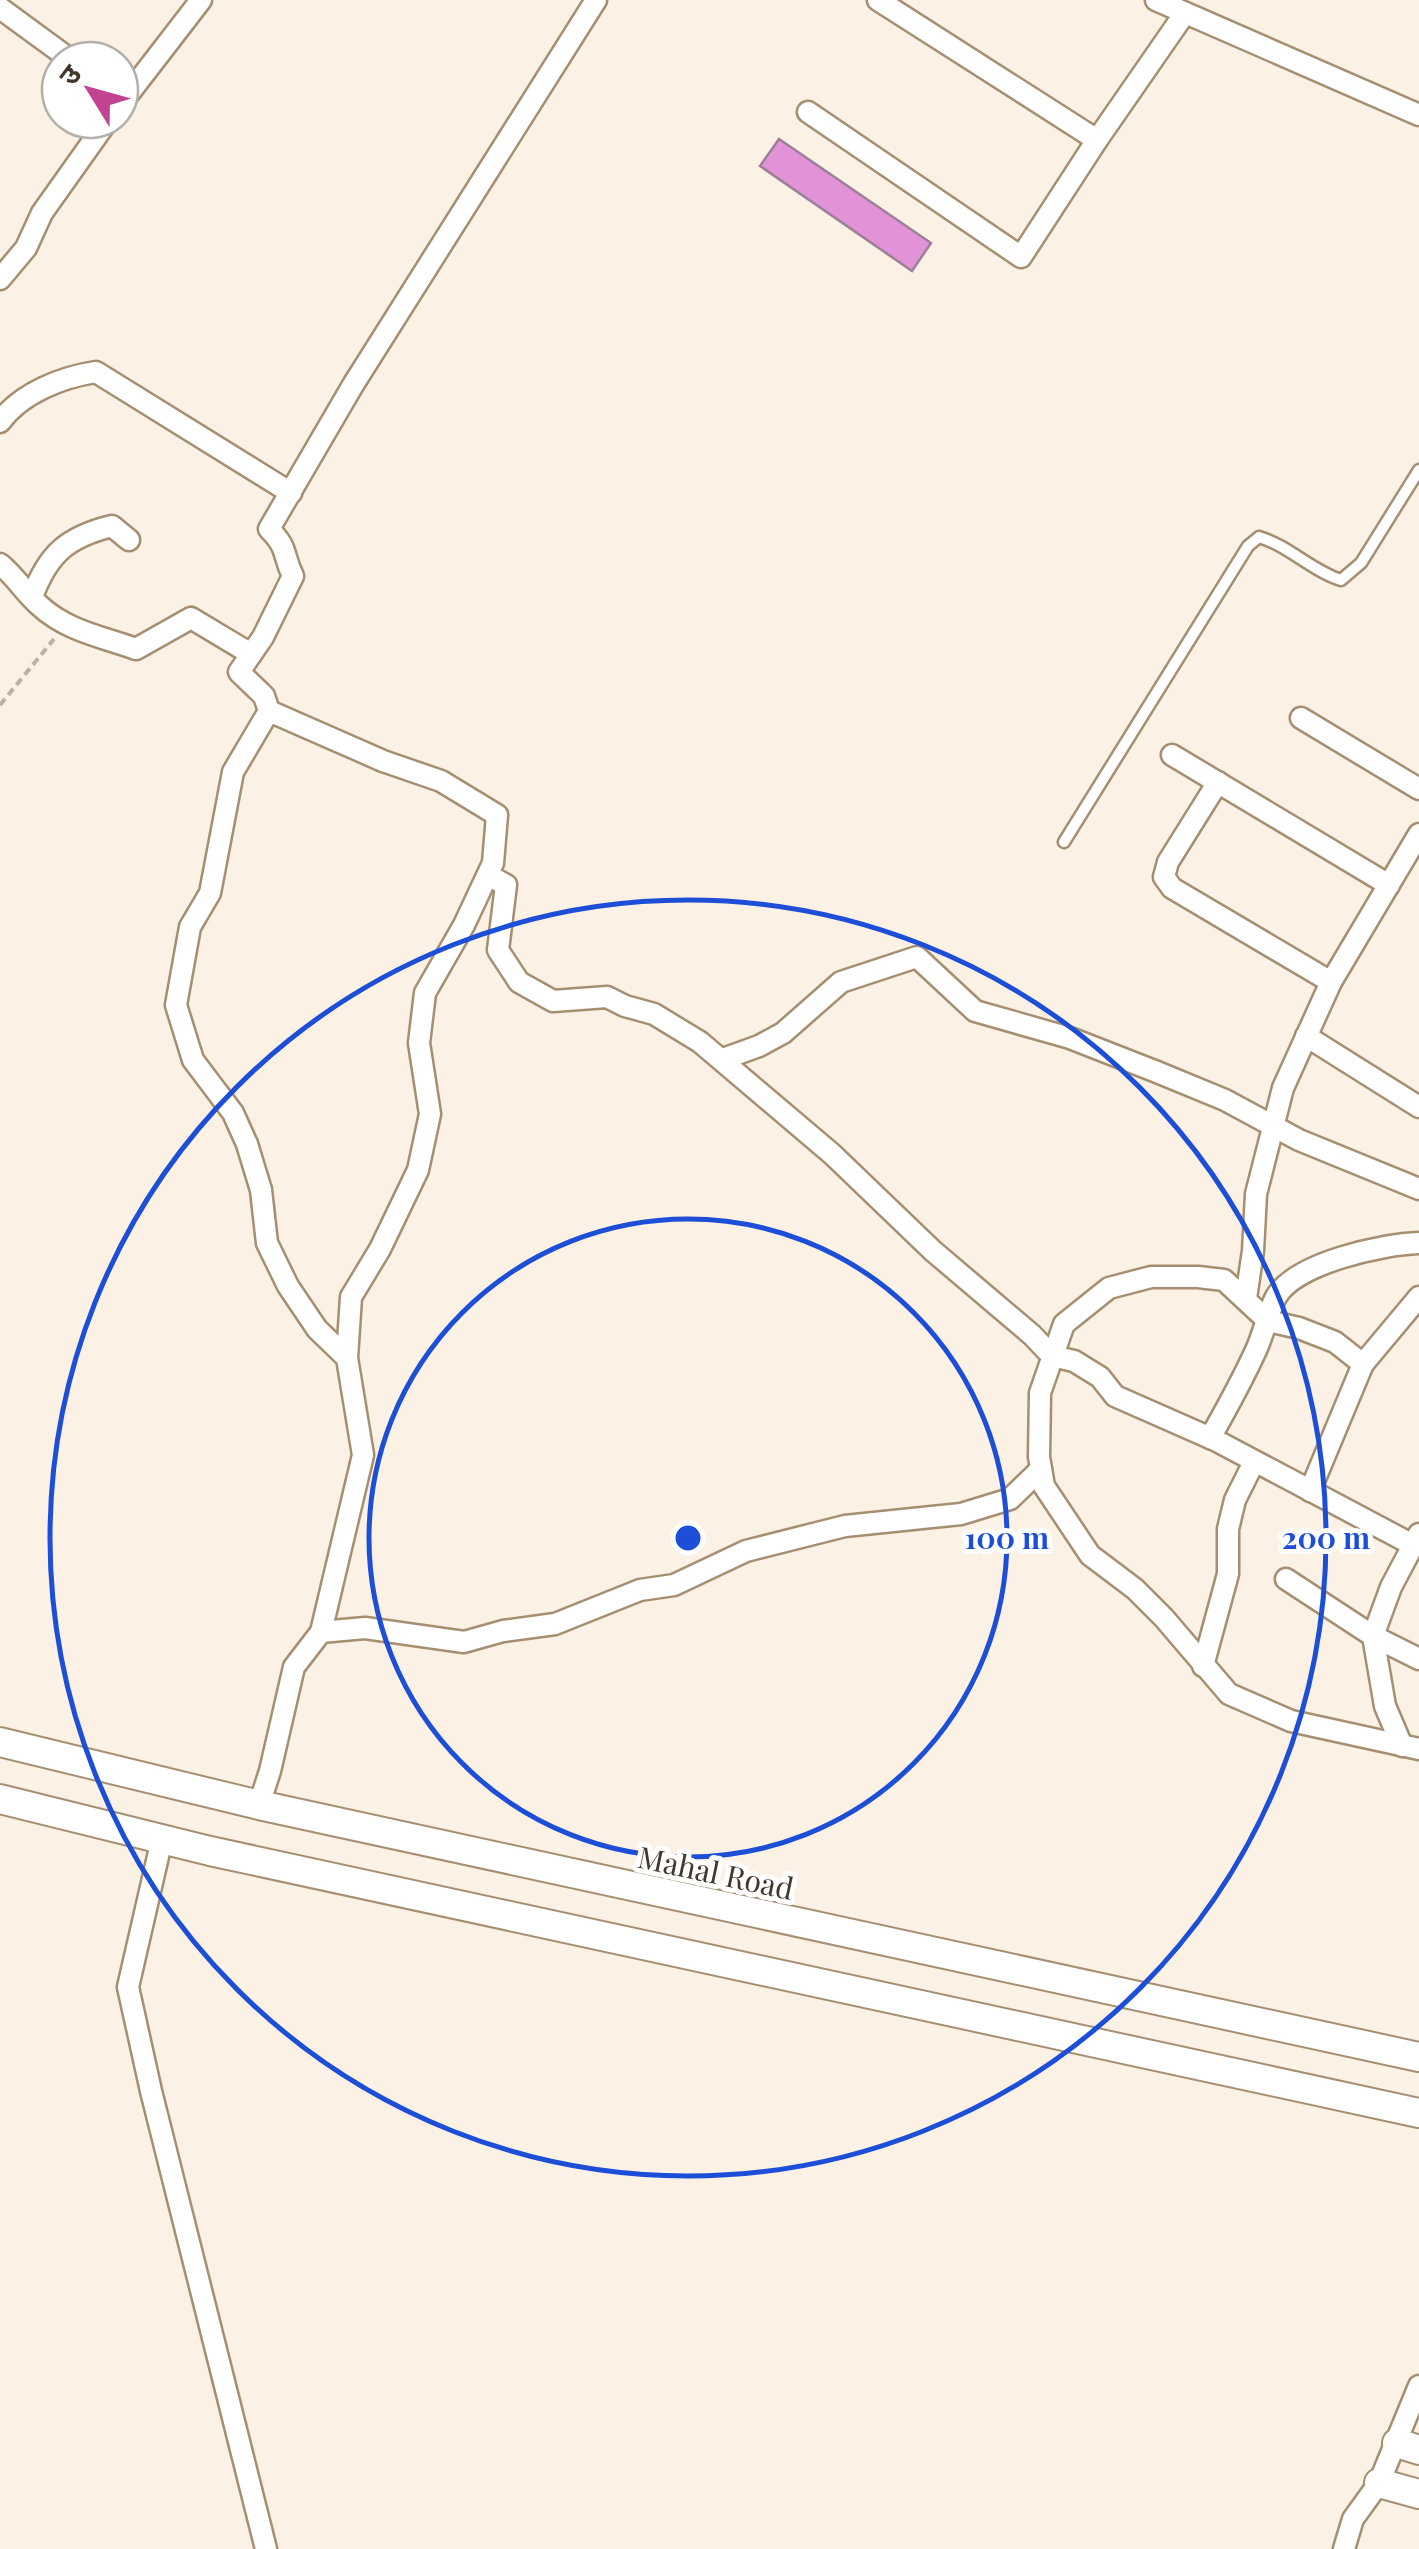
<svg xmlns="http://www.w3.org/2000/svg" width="1419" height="2549" viewBox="0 0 1419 2549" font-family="'Playfair Display','Noto Sans Devanagari',serif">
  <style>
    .building { fill: #e293d8; stroke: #9c7f98; stroke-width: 2.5 }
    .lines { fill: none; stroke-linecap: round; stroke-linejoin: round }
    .lane-casing { stroke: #a68f71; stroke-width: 15 }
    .street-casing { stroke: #a68f71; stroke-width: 25 }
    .secondary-casing { stroke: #a68f71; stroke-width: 32 }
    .path { stroke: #bbb1a4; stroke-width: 4; stroke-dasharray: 8 5; stroke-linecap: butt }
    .lane { stroke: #fff; stroke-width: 10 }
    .street { stroke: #fff; stroke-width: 20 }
    .secondary { stroke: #fff; stroke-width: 28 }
    .ring { fill: none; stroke: #1d4ed8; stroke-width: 5 }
    .labels { text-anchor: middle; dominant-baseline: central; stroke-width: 10; stroke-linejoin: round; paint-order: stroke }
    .street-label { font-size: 30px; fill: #41372b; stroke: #fff }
    .centre { fill: #1d4ed8; stroke: #fff; stroke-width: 5 }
    .ring-label { font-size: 30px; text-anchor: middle; font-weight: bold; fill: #1d4ed8; stroke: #fff; stroke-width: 10; stroke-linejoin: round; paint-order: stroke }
  </style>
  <rect width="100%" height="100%" fill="#fbf1e4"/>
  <path class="building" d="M 779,139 L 931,243 L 912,271 L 760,166 Z"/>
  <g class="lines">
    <g class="lane-casing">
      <path id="lane" d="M 1064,842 L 1248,546 L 1259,537 C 1289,546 1312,571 1341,580 L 1361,563 L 1419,470"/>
    </g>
    <g class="street-casing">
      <g id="street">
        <path d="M 878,0 L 1097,140 L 1185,13"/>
        <path d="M 1156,0 L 1419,115"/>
        <path d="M 0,8 L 71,60"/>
        <path d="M 120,105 L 201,0"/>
        <path d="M 808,112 L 1021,257 L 1097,140"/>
        <path d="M 0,279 L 26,248 L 42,213 L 108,120"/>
        <path d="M 0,422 C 21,393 62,377 96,372 L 291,493"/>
        <path d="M 0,564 C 15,576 25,593 40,606 C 67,631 103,637 136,649 L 191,618 L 251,654"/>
        <path d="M 32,597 C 48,554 67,537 112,526 L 129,540"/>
        <path d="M 269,711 L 264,696 L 239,672 L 263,637 L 293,576 C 282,554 289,549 269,529 L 353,385 L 596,0"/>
        <path d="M 1301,718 L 1419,789"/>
        <path d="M 1172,755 L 1389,885"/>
        <path d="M 1218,782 L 1168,862 L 1164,877 L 1172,888 L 1331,982"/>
        <path d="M 488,875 L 506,885 L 498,950 L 519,982 L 553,1001 L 607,997 L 625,1006 L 654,1014 L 700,1042 L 832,1154 L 933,1251 L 1032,1335 L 1052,1356 L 1074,1361 L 1100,1377 L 1115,1396 L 1215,1440 L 1413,1545"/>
        <path d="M 1306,1036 L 1419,1107"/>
        <path d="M 723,1059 L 759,1046 L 783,1033 L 841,982 L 917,957 L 975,1011 L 1070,1038 L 1157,1072 L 1225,1100 L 1299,1140 L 1419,1189"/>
        <path d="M 1246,1298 L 1253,1251 L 1256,1194 L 1283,1088 L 1331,982 L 1419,834"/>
        <path d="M 1363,1364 L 1335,1342 L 1299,1328 L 1268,1321 L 1224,1280 L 1198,1277 L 1151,1277 L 1109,1288 L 1064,1324 L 1040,1393 L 1039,1457 L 1044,1486 L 1090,1555 L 1135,1589 L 1164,1618 L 1229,1694 L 1291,1721 L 1419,1749"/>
        <path d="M 1210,1438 C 1227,1408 1243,1379 1257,1348 C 1264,1332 1268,1312 1276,1297 C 1295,1263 1383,1244 1419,1243"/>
        <path d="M 1310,1491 L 1363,1364 L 1419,1297"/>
        <path d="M 1419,1534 L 1391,1587 L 1373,1636 L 1419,1659"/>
        <path d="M 1286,1579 L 1373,1636 L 1385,1706 L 1402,1746"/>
        <path d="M 321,1632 L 363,1455 L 347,1358 L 351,1297 L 380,1249 L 418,1170 L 430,1114 L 419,1043 L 425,993 L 464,925 L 493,863 L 497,815 L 441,781 L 383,761 L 269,711 L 233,772 L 210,893 L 190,927 L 176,1005 L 193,1060 L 233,1113 L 247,1144 L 261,1190 L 267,1243 L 288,1286 L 317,1329 L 347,1358"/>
        <path d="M 1203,1666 L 1228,1574 L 1228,1529 L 1235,1500 L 1254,1462"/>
        <path d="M 259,1805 L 270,1771 L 294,1667 L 321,1632 L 365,1628 L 464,1642 L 503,1631 L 555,1624 L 640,1590 L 674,1585 L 746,1551 L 845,1526 L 961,1514 L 1010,1499 L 1041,1469"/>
        <path d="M 162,1839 L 128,1987 L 151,2091 L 266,2549"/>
        <path d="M 1344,2549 L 1353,2519 L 1379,2483 L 1419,2386"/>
      </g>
    </g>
    <g class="secondary-casing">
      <g id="secondary">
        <path d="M 0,1742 L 259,1805 L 1419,2057"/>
        <path d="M 0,1799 L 210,1851 L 1419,2113"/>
        <path d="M 1397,2443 L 1419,2450"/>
        <path d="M 1379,2483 L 1419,2494"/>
      </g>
    </g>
    <path class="path" d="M 0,705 L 54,639"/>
    <use href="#lane" class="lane"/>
    <use href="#street" class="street"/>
    <use href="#secondary" class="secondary"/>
  </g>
  <g class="ring">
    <circle cx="688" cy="1538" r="319"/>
    <circle cx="688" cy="1538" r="638"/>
  </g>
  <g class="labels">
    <g class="street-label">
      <text transform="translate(716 1872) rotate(12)">Mahal Road</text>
    </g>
  </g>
  <circle cx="688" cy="1538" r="15" class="centre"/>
  <g class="ring-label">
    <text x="1007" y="1549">100 m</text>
    <text x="1326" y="1549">200 m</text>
  </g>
  <g transform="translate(90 90) rotate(307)"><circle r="48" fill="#ffffff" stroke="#b3afaa" stroke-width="2.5"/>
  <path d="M0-8L18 38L0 25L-18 38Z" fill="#c24390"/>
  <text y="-15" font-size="28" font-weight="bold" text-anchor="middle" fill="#41372b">उ</text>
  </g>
</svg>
